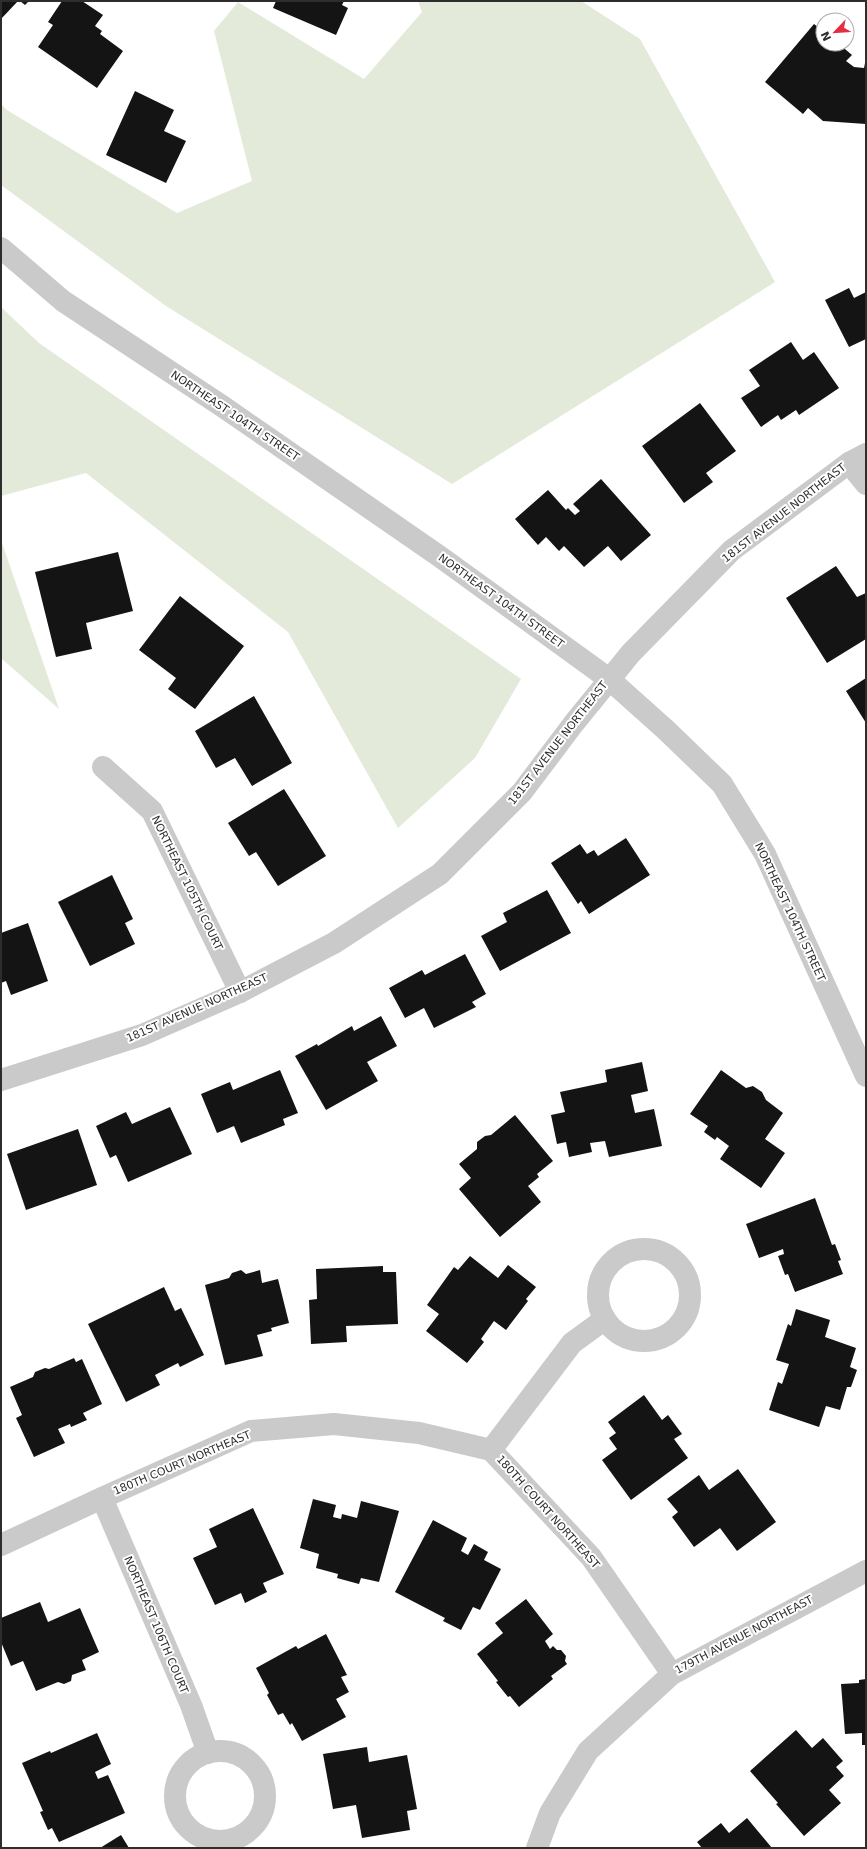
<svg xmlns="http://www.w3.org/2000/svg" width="867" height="1849" viewBox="0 0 867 1849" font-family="'DejaVu Sans',sans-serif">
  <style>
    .green { fill: #e3eada }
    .building { fill: #141414 }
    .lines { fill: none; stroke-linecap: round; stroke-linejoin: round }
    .minor { stroke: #cacaca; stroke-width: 22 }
    .labels { text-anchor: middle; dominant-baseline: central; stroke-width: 4; stroke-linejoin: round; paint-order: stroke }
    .street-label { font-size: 11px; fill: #2d2d2d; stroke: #fff }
  </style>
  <rect width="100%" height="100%" fill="#fff"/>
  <g class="green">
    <path d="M 418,1 L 581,1 L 640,39 L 775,282 L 452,484 L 166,306 L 1,185 L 1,104 L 7,110 L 177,213 L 252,181 L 214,31 L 238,2 L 364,79 L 422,12 Z"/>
    <path d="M 1,307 L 39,343 L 521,679 L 475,758 L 398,828 L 288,632 L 86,473 L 1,496 Z"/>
    <path d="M 1,540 L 59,709 L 1,658 Z"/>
  </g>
  <g class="building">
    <path d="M 1,1 L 18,1 L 1,19 Z"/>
    <path d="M 20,1 L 29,1 L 25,5 Z"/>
    <path d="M 62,1 L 82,1 L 103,15 L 95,26 L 102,31 L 100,34 L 123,51 L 97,88 L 38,47 L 53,25 L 48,22 Z"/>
    <path d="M 276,1 L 344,1 L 342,5 L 348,8 L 336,35 L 273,8 Z"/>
    <path d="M 814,24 L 823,31 L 823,44 L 839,44 L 852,55 L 846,61 L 854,67 L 864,68 L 866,58 L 866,124 L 823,121 L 808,108 L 803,114 L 765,82 Z"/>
    <path d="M 135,91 L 174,110 L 164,131 L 186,141 L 166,183 L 106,155 Z"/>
    <path d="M 849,288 L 854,298 L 866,292 L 866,339 L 849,347 L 825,300 Z"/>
    <path d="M 791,342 L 803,360 L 814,352 L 839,388 L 799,415 L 796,410 L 781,420 L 778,415 L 761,427 L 741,398 L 760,386 L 749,370 Z"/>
    <path d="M 700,403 L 736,451 L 706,473 L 713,482 L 684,503 L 642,446 Z"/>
    <path d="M 601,479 L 651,535 L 621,561 L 608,546 L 584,567 L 564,546 L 559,551 L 546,537 L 538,545 L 515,519 L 548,490 L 566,510 L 568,508 L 575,515 L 580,511 L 573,504 Z"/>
    <path d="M 118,552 L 133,611 L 86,623 L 92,649 L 56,657 L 35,572 Z"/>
    <path d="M 836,566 L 857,597 L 866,593 L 866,639 L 827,663 L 786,598 Z"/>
    <path d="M 180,596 L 244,646 L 195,709 L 168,689 L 176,678 L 139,650 Z"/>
    <path d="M 866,678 L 866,723 L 846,691 Z"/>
    <path d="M 254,696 L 292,763 L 252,786 L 235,758 L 216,768 L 195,731 Z"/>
    <path d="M 284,789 L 326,856 L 278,886 L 256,852 L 249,856 L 228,823 Z"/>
    <path d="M 626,838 L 650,875 L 589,914 L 581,901 L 578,904 L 551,863 L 580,844 L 587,854 L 594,850 L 598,856 Z"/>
    <path d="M 112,875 L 133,919 L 125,923 L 135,944 L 90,966 L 58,902 Z"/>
    <path d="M 547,890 L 571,933 L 500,971 L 481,936 L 507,922 L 503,913 Z"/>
    <path d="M 28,923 L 48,981 L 11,995 L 6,981 L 1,983 L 1,933 Z"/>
    <path d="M 465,954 L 486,994 L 472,1002 L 476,1007 L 434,1028 L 424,1008 L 405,1018 L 389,988 L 422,970 L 425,975 Z"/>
    <path d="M 381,1016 L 397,1046 L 367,1062 L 378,1081 L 326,1110 L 295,1056 L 317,1044 L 318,1046 L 352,1026 L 354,1031 Z"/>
    <path d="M 642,1062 L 648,1091 L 631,1095 L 635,1113 L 654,1109 L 662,1146 L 609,1157 L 605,1141 L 590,1143 L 592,1152 L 569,1157 L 566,1142 L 557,1144 L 551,1115 L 565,1112 L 560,1092 L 607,1082 L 605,1070 Z"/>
    <path d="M 280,1070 L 298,1113 L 283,1119 L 285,1125 L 241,1143 L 234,1126 L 217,1133 L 201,1094 L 230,1082 L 233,1090 Z"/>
    <path d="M 721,1070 L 746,1088 L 753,1086 L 762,1092 L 766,1100 L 783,1113 L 765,1139 L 785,1153 L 761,1188 L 720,1159 L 729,1146 L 717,1137 L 715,1140 L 704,1132 L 708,1126 L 690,1114 Z"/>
    <path d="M 170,1107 L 192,1154 L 128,1182 L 116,1155 L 110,1158 L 96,1126 L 126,1112 L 132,1124 Z"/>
    <path d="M 515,1115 L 553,1161 L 537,1174 L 539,1177 L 528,1186 L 541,1202 L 500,1237 L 459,1189 L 471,1178 L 459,1164 L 477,1149 L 477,1142 L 485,1136 L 491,1135 Z"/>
    <path d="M 78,1129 L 97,1185 L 26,1210 L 7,1154 Z"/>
    <path d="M 815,1198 L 832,1245 L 835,1244 L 841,1260 L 838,1261 L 843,1274 L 795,1292 L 788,1274 L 785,1275 L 778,1256 L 784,1254 L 783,1249 L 759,1258 L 746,1224 Z"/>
    <path d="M 470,1256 L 498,1278 L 508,1265 L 536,1287 L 526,1299 L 528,1301 L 506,1330 L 494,1321 L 481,1339 L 484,1342 L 467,1363 L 426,1331 L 439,1314 L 427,1305 L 454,1267 L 458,1270 Z"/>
    <path d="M 383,1266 L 383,1272 L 396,1272 L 398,1324 L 346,1326 L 347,1342 L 311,1344 L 309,1300 L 317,1299 L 316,1269 Z"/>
    <path d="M 241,1270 L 246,1274 L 260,1270 L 262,1283 L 278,1279 L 289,1323 L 271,1328 L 272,1331 L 257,1335 L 263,1356 L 225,1365 L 205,1285 L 229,1278 L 232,1273 Z"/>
    <path d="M 164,1287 L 175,1311 L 181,1308 L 204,1355 L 180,1367 L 178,1363 L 155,1375 L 160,1385 L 126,1402 L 88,1324 Z"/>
    <path d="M 796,1309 L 830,1320 L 825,1337 L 856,1348 L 850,1367 L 857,1370 L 851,1387 L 847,1387 L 840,1410 L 826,1406 L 819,1427 L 769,1410 L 778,1382 L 782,1384 L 789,1364 L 776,1360 L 788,1324 L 791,1326 Z"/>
    <path d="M 74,1358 L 76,1362 L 82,1359 L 102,1404 L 83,1413 L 87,1420 L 71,1427 L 70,1424 L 58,1429 L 65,1443 L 34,1457 L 16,1418 L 22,1415 L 10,1387 L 33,1377 L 35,1372 L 45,1368 L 49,1369 Z"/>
    <path d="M 644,1395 L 662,1420 L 668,1415 L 682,1434 L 674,1439 L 688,1458 L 631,1500 L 602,1460 L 617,1449 L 609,1438 L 616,1433 L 608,1422 Z"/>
    <path d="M 738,1469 L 776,1522 L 737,1551 L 720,1528 L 694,1547 L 672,1517 L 678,1512 L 667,1499 L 699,1475 L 709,1490 Z"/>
    <path d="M 313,1499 L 336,1505 L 333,1517 L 341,1519 L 342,1514 L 357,1518 L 361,1501 L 399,1511 L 379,1582 L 361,1578 L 359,1584 L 337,1578 L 338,1574 L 316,1568 L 319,1554 L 300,1548 Z"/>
    <path d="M 253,1508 L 284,1574 L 263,1583 L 267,1592 L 245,1603 L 241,1593 L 215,1605 L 193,1558 L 217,1547 L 209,1529 Z"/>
    <path d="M 433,1520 L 467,1538 L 461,1551 L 468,1555 L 474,1544 L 488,1552 L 484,1560 L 501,1569 L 480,1610 L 473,1607 L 461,1630 L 443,1621 L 445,1618 L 395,1592 Z"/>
    <path d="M 526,1599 L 553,1634 L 545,1641 L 550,1649 L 553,1646 L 557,1650 L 561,1650 L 566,1656 L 565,1661 L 567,1664 L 551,1676 L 553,1679 L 519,1707 L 510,1696 L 508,1697 L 496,1682 L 498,1681 L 477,1654 L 503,1633 L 495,1623 Z"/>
    <path d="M 40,1602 L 48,1622 L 80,1608 L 99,1652 L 82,1660 L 86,1670 L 72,1675 L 71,1681 L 64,1684 L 58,1682 L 36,1691 L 23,1661 L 11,1666 L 1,1642 L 1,1618 Z"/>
    <path d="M 326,1634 L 347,1675 L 341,1677 L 349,1692 L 336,1699 L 346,1717 L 302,1741 L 292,1723 L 290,1725 L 283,1713 L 278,1715 L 267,1695 L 269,1693 L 256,1668 L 296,1646 L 298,1649 Z"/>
    <path d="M 866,1679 L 866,1745 L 862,1745 L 862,1733 L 845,1734 L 841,1684 L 859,1683 L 859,1680 Z"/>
    <path d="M 796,1730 L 812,1748 L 823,1738 L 843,1761 L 836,1767 L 844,1776 L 829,1790 L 841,1803 L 804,1836 L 776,1804 L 778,1803 L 750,1771 Z"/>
    <path d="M 97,1733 L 111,1764 L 95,1772 L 98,1779 L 108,1775 L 125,1813 L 59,1842 L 52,1828 L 48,1830 L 40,1812 L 43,1811 L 22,1763 L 50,1751 L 51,1753 Z"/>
    <path d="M 367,1747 L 369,1762 L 407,1755 L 417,1809 L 407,1811 L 410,1830 L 362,1838 L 356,1805 L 333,1809 L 323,1754 Z"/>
    <path d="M 747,1818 L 772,1848 L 702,1848 L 697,1842 L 721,1823 L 729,1833 Z"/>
    <path d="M 121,1835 L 129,1848 L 100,1848 Z"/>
  </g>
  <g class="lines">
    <g class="minor">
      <path d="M 1,248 L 63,301 L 222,406 L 439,556 L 609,679 L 666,730 L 722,784 L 765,854 L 866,1076"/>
      <path d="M 849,463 L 866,484"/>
      <path d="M 103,767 L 152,811 L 240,992"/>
      <path d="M 1,1080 L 142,1035 L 240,992 L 334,943 L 440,874 L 522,792 L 574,723 L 631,653 L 732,550 L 849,463 L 866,454"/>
      <circle cx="644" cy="1295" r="46"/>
      <path d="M 491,1450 L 591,1557 L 672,1674"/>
      <path d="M 102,1498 L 191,1705 L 208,1753"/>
      <path d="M 1,1545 L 102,1498 L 251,1431 L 334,1424 L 419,1433 L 491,1450 L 572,1343 L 605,1319"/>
      <circle cx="220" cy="1796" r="45"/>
      <path d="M 537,1848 L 550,1813 L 588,1751 L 672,1674 L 866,1571"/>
    </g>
  </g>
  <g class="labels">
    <g class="street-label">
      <text transform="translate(235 416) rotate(34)">NORTHEAST 104TH STREET</text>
      <text transform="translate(784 513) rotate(-38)">181ST AVENUE NORTHEAST</text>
      <text transform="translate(501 601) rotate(36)">NORTHEAST 104TH STREET</text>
      <text transform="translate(558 743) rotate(-52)">181ST AVENUE NORTHEAST</text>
      <text transform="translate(187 883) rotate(64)">NORTHEAST 105TH COURT</text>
      <text transform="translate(790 912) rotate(65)">NORTHEAST 104TH STREET</text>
      <text transform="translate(197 1008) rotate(-24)">181ST AVENUE NORTHEAST</text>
      <text transform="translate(182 1463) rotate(-23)">180TH COURT NORTHEAST</text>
      <text transform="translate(548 1512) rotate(48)">180TH COURT NORTHEAST</text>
      <text transform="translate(156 1625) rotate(67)">NORTHEAST 106TH COURT</text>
      <text transform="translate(744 1635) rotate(-28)">179TH AVENUE NORTHEAST</text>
    </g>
  </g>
  <rect width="867" height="1849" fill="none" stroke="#2d2d2d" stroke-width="4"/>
  <g transform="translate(835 32) rotate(245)"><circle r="19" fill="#ffffff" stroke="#ababab"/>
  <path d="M0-3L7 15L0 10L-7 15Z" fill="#e23042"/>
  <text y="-6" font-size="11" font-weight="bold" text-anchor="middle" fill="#2d2d2d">N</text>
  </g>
</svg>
